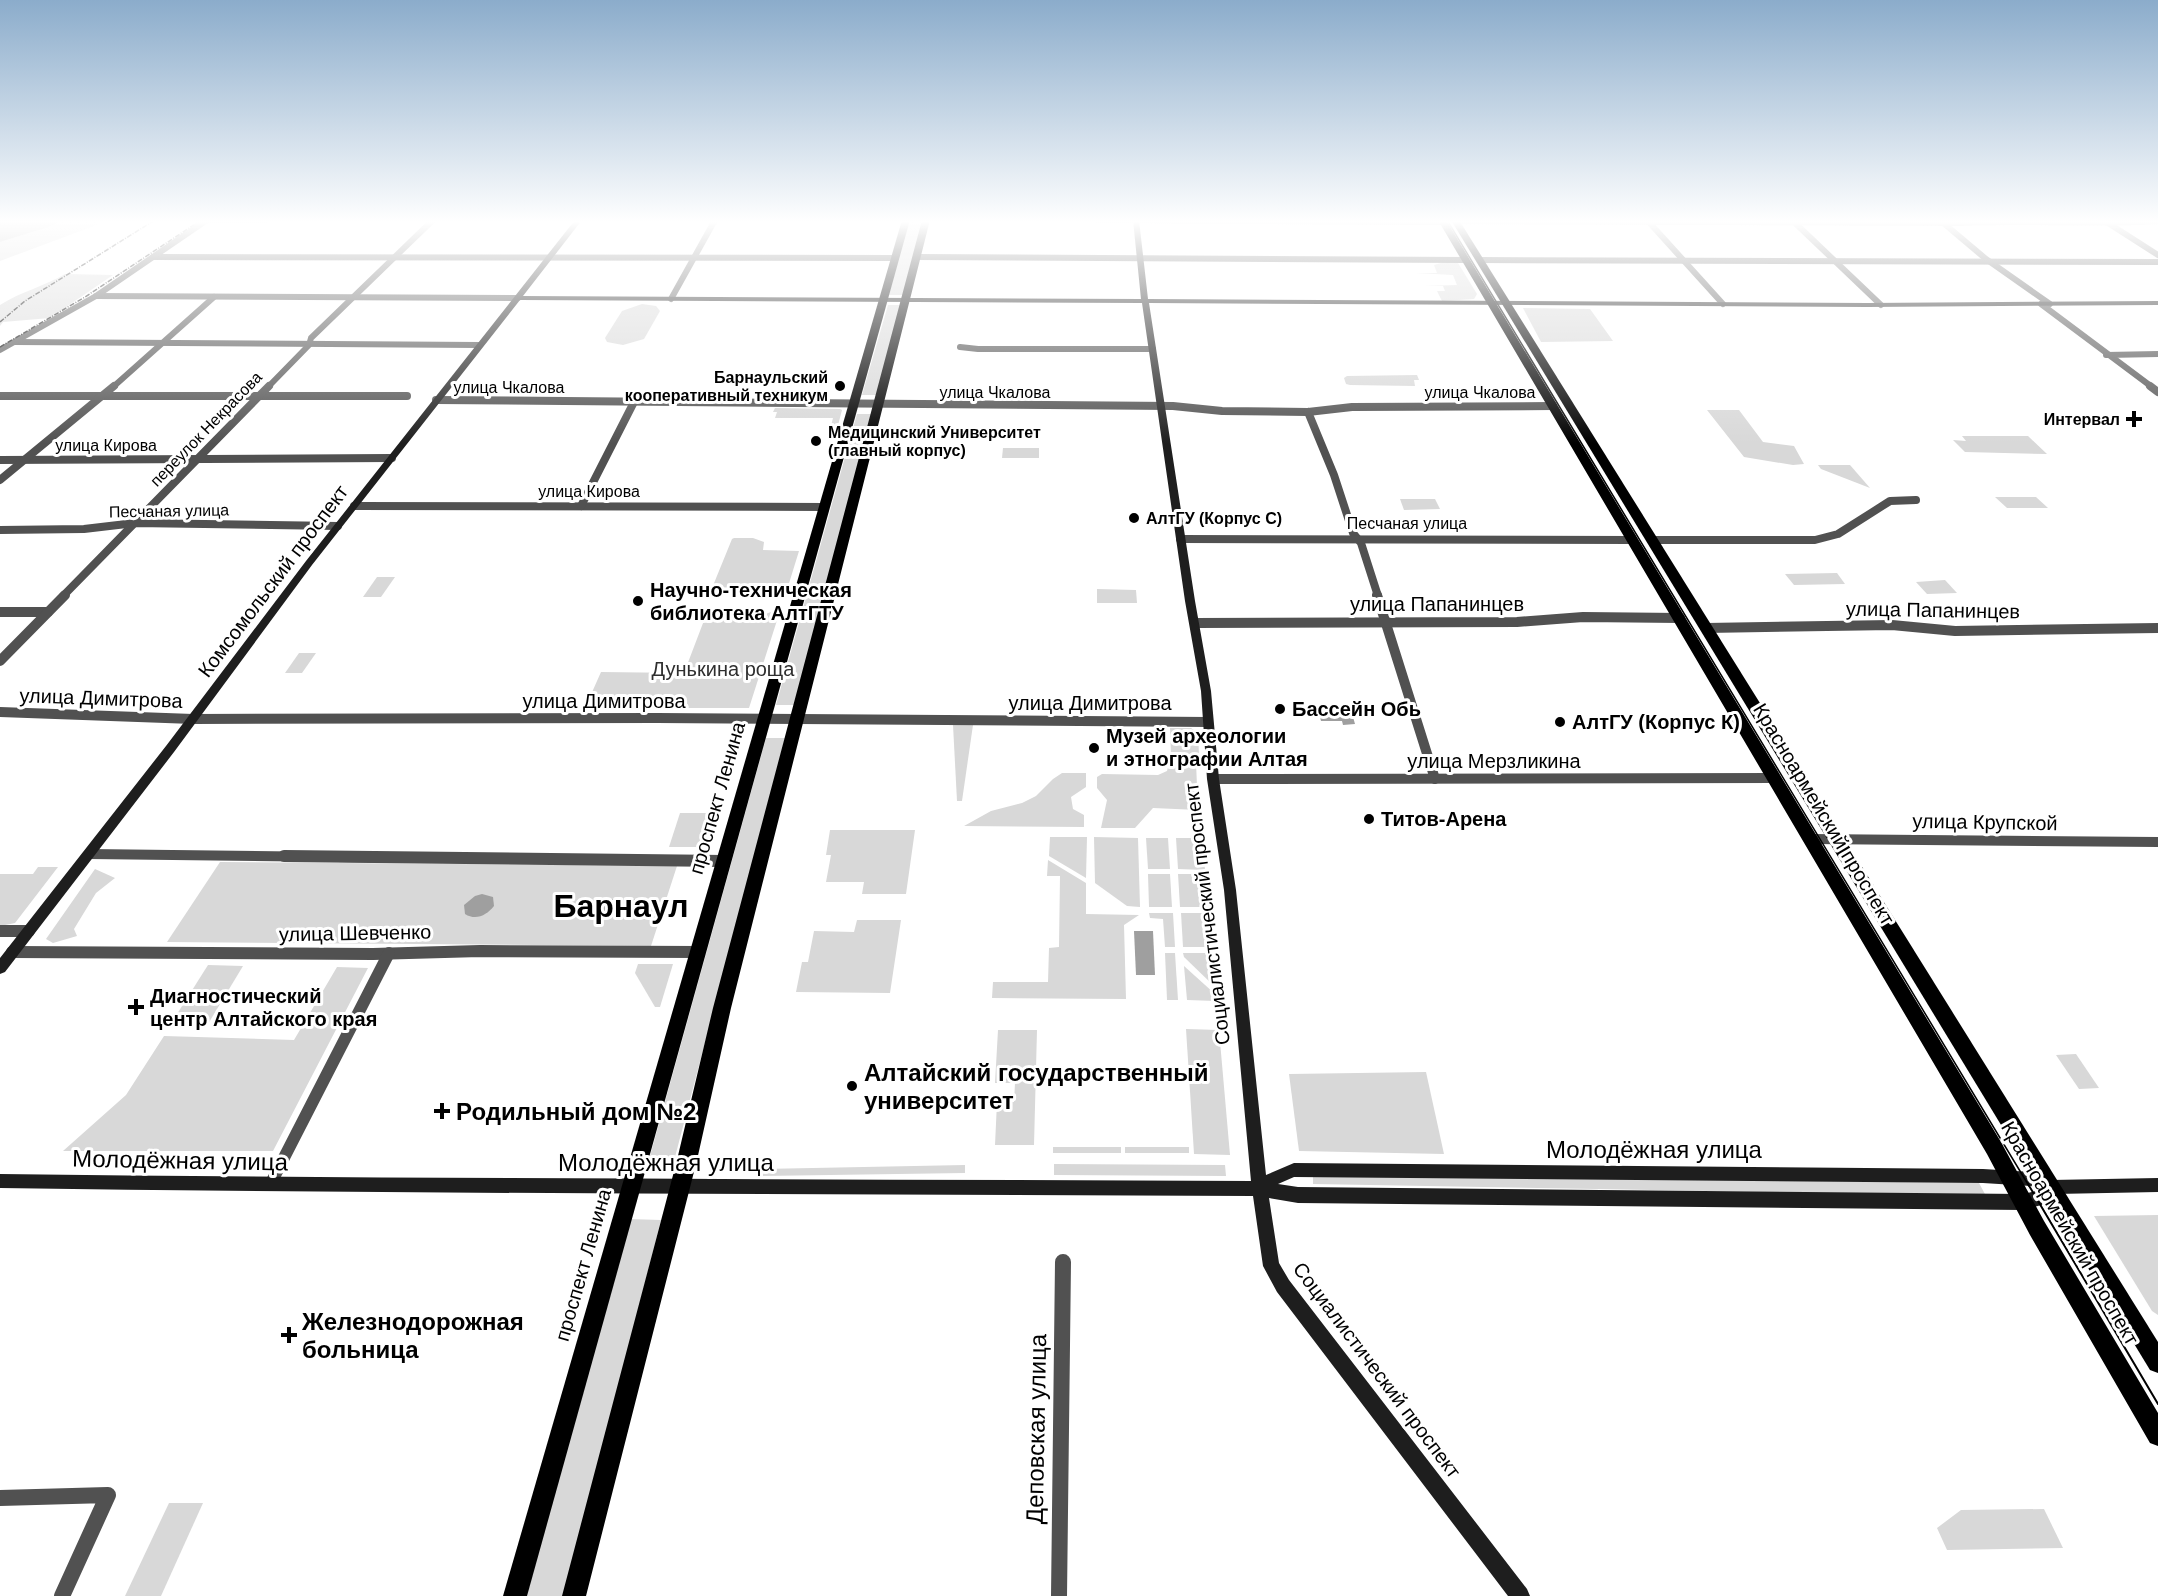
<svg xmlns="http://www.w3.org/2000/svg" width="2158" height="1596" viewBox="0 0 2158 1596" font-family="Arial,sans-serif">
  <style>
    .green { fill: #d8d8d8 }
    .water { fill: #9f9f9f }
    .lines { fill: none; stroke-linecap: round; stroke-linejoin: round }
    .street-far4 { stroke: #515151; stroke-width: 6 }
    .street-far3 { stroke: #515151; stroke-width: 8 }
    .street-far2 { stroke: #515151; stroke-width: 10 }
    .street-far1 { stroke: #515151; stroke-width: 12 }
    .street { stroke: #515151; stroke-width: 16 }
    .secondary { fill: #1e1e1e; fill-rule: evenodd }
    .primary { fill: #000; fill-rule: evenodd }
    .tram-far1 { stroke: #000; stroke-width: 1.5 }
    .tram { stroke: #000; stroke-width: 2 }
    .rail { stroke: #000; stroke-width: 1.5; stroke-dasharray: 5 1.5 1 1.5; stroke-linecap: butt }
    .poi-dot { fill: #000; stroke: #fff; stroke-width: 2 }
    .labels { text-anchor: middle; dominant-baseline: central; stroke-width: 6; stroke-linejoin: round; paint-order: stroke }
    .far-poi-label { font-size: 16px; font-weight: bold; fill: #000; stroke: #fff; text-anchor: end }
    .far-street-label { font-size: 16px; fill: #000; stroke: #fff }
    .street-label { font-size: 20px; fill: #000; stroke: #fff }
    .poi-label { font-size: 20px; font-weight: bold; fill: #000; stroke: #fff; text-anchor: start }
    .park-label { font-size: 20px; fill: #2f2f2f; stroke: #fff }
    .near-poi-label { font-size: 24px; font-weight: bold; fill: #000; stroke: #fff; text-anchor: start }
    .near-street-label { font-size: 24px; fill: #000; stroke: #fff }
    .town-label { font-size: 32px; font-weight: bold; fill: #000; stroke: #fff }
  </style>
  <rect width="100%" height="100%" fill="#fff"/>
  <g class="green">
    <path d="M 62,220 L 110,220 L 0,261 L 0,242 L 49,227 Z"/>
    <path d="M 910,220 L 922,220 L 903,295 L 889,295 Z"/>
    <path d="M 1445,262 L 1458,263 L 1477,294 L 1474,299 L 1442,301 L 1437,291 L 1445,291 L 1443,286 L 1424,286 L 1457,285 L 1453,275 L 1416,273 L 1437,273 L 1434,265 Z"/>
    <path d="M 65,274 L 113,275 L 50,318 L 3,322 L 0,326 L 0,305 C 22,291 43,287 65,274 Z"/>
    <path d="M 642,304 L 656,306 L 660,311 L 644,339 L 623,345 L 607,342 L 605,338 L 622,311 Z"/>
    <path d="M 888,305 L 901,305 L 876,395 L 862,395 Z"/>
    <path d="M 1523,308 L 1590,309 L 1613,341 L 1541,342 Z"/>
    <path d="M 1417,375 L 1419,380 L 1414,380 L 1415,386 L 1350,385 L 1346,384 L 1344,378 L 1347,376 Z"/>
    <path d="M 775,408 L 840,409 L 842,410 L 837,429 L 829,434 L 833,418 L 775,418 L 777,412 L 773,412 Z"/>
    <path d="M 1707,410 L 1739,410 L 1763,442 L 1794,446 L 1804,464 L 1793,465 L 1744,457 Z"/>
    <path d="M 857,414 L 871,414 L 795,705 L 776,705 Z"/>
    <path d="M 1962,436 L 2028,436 L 2047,454 L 1965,452 L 1953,440 L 1966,441 Z"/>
    <path d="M 1003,448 L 1039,448 L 1039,458 L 1002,458 Z"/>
    <path d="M 1818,465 L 1850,465 L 1870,488 L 1821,469 Z"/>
    <path d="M 1995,497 L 2036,497 L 2048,508 L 2007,508 Z"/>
    <path d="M 1400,499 L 1435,499 L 1440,509 L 1404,510 Z"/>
    <path d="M 734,538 L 753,538 L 764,542 L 763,550 L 799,551 L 786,593 L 765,583 L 750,583 L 730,593 L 710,593 L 732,539 Z"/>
    <path d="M 1837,573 L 1845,584 L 1794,585 L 1785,574 Z"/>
    <path d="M 377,577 L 395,577 L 381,597 L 363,597 Z"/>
    <path d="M 1945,580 L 1957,593 L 1927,594 L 1916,582 Z"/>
    <path d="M 1097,589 L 1136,590 L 1137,603 L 1097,603 Z"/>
    <path d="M 708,610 L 724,610 L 727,616 C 750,630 759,611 780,611 L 749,708 L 585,708 L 601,672 L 684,673 Z"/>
    <path d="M 299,653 L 316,653 L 302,673 L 285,673 Z"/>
    <path d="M 953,725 L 973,725 L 962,801 L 957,801 Z"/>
    <path d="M 1170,728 L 1191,728 L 1198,733 L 1199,755 L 1196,762 L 1198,810 L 1153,808 L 1135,828 L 1101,828 L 1107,800 L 1097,788 L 1097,777 L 1102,774 L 1158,775 L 1167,771 L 1171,755 Z"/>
    <path d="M 766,738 L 785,738 L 675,1157 L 650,1156 Z"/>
    <path d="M 1062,773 L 1086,773 L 1086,787 L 1071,797 L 1073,809 L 1084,815 L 1084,827 L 964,826 L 991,811 L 1022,803 L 1036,796 L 1053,779 Z"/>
    <path d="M 680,813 L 714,813 L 703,847 L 669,847 Z"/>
    <path d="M 830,830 L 915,830 L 906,894 L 862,894 L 864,882 L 826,882 L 831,855 L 826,855 Z"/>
    <path d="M 1050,837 L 1087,837 L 1086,878 L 1049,856 Z"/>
    <path d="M 1094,837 L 1138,838 L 1140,907 L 1127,906 L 1095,883 Z"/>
    <path d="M 1146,838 L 1168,838 L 1170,869 L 1148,869 Z"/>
    <path d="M 1176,838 L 1202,838 L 1205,870 L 1178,869 Z"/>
    <path d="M 1048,860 L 1086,883 L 1086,914 L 1139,915 L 1124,925 L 1126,999 L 992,998 L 993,982 L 1048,982 L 1049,948 L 1059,947 L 1060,876 L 1047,876 Z"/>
    <path d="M 220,862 L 677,866 L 651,946 L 167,942 Z"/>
    <path d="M 38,867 L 58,867 L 15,923 L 0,926 L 0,874 L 33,874 Z"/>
    <path d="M 95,869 L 115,878 L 96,893 L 74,929 L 77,936 L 53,943 L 46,939 Z"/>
    <path d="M 1148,874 L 1170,874 L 1172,907 L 1149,907 Z"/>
    <path d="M 1178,874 L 1205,874 L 1208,907 L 1180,907 Z"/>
    <path d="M 1149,913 L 1173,913 L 1175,947 L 1165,947 L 1163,919 L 1150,918 Z"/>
    <path d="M 1181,913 L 1208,913 L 1211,947 L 1183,947 Z"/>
    <path d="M 857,920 L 901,920 L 890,993 L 796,992 L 802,962 L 808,962 L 814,931 L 854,932 Z"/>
    <path d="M 1165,953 L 1175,953 L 1178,1000 L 1167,1000 Z"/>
    <path d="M 1183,953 L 1212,953 L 1214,986 L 1184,957 Z"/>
    <path d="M 638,964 L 673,964 L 660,1007 L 655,1007 L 635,973 Z"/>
    <path d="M 208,965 L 243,966 L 208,1024 L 172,1022 Z"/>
    <path d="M 1184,966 L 1215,994 L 1216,1001 L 1187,1000 Z"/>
    <path d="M 337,967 L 368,968 L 273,1151 L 63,1151 L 126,1095 L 164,1036 L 294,1040 Z"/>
    <path d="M 1186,1029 L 1219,1030 L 1230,1155 L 1194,1154 Z"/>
    <path d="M 998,1030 L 1037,1030 L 1034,1145 L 995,1145 L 997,1102 L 1014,1102 L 1015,1083 L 995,1083 Z"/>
    <path d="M 2076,1054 L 2099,1088 L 2079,1089 L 2056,1055 Z"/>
    <path d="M 1426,1072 L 1444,1154 L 1299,1151 L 1289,1074 Z"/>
    <rect x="1053" y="1147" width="68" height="6"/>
    <rect x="1125" y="1147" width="64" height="6"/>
    <path d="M 1054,1164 L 1225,1165 L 1226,1176 L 1054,1175 Z"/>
    <path d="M 965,1165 L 965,1173 L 759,1176 L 760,1169 Z"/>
    <path d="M 1313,1175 L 1979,1183 L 1986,1196 L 1313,1184 Z"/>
    <path d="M 2158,1215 L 2158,1315 L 2152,1311 L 2094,1216 Z"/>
    <path d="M 628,1219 L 661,1220 L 565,1596 L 526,1596 Z"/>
    <path d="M 169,1503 L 203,1503 L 161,1596 L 125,1596 Z"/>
    <path d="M 2044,1509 L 2063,1548 L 1947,1550 L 1937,1528 L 1961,1510 Z"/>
  </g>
  <g class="water">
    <path d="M 0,220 L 62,220 L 49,227 L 0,242 Z"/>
    <path d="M 1318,710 L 1351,710 L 1355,724 L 1343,725 L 1342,721 L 1321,721 Z"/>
    <path d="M 482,894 L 493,897 L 494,906 C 487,915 476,921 465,914 L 464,905 L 475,896 Z"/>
    <path d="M 594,899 L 659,899 L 654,914 L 589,914 Z"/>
    <path d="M 1134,931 L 1153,931 L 1155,975 L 1136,975 Z"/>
  </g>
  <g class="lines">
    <g class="street-far4">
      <path d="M 208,220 L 265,220"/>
      <path d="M 1097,220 L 1442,222"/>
      <path d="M 1647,220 L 1723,304"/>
      <path d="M 1456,221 L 1962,223 C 2027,220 2093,225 2158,221"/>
      <path d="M 1941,221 L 1986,259 L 2050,304"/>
      <path d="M 1794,222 L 1881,305"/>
      <path d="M 2108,223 L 2158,255"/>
      <path d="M 153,257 L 895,258"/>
      <path d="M 916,257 L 1466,260"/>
      <path d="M 1481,260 L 2158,262"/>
      <path d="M 96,296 L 518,298"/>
      <path d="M 671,299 L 715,220"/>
      <path d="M 2041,304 L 2152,387"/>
      <path d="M 15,342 L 479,345"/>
      <path d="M 960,347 L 978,349 L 1153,349"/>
      <path d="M 0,350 L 96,296 L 207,220"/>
      <path d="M 2106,355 L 2158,354"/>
      <path d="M 113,387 L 214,297"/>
      <path d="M 268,387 L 309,345 L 311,338 L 433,220"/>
    </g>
    <g class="street-far3">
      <path d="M 2150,386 L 2158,392"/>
      <path d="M 0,396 L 407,396"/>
      <path d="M 436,400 L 1173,406 L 1222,411 L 1308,412 L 1352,407 L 1553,406"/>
      <path d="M 1308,412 L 1334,475 L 1353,533 L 1361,543 L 1378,596"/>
      <path d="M 0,460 L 392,458"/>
      <path d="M 0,480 L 114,386"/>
      <path d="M 354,506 L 825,507"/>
      <path d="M 581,506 L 634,402"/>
      <path d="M 0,530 L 84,529 L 135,523 L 338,526"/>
      <path d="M 1180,539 L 1633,540"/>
      <path d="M 1652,540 L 1815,540 L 1838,534 L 1890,501 L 1916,500"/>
      <path d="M 63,596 L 269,386"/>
    </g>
    <g class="street-far2">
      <path d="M 1377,595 L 1435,779"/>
      <path d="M 0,612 L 48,612"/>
      <path d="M 1195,623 L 1517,622 L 1583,617 L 1680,618"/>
      <path d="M 1706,628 L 1892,625 L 1955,631 L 2158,628"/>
      <path d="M 0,661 L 65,595"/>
      <path d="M 0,712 L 193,719 L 657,718 L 1208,722"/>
      <path d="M 1213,779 L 1775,778"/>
      <path d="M 1811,839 L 2158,842"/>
      <path d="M 89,854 L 420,858"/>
    </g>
    <g class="street-far1">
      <path d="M 284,856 L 724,861"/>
      <path d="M 0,931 L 29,931"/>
      <path d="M 12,952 L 373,954 L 480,951 L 698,952"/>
      <path d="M 270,1185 L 389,953"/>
    </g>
    <g class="street">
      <path d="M 0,1498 L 108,1495 L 62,1596"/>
      <path d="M 1059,1596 L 1063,1262"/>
    </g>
    <path class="secondary" d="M 575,220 L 582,220 L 523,296 L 1141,299 L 1133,220 L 1139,220 L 1148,299 L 1867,303 L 2158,301 L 2158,305 L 1867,307 L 1149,303 L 1195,601 L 1211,691 L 1219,779 L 1236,890 L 1266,1175 L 1294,1163 L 1983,1169 L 2032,1172 L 2051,1180 L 2158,1178 L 2158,1192 L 2055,1194 L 2049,1203 L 2023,1210 L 1298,1203 L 1269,1198 L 1279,1263 L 1289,1280 L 1527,1589 L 1530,1596 L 1508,1596 L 1277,1292 L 1263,1266 L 1253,1196 C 835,1194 418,1194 0,1188 L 0,1174 C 417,1179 834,1179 1251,1181 L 1224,890 L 1207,779 L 1201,691 L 1185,601 L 1142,303 L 520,300 L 312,565 L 174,752 L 5,972 L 0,974 L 0,958 L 166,746 L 306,561 ZM 1294,1177 L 1983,1183 L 2031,1186 L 2040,1190 L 2023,1194 L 1298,1187 L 1278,1184 Z"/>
    <g class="primary">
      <path d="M 902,220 L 910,220 L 527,1596 L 503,1596 Z"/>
      <path d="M 922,220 L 930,220 L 731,1008 L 697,1160 L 586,1596 L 562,1596 L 677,1160 L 713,1008 Z"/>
      <path d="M 1438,220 L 1446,220 L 2001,1142 L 2044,1221 L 2158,1413 L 2158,1446 L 2150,1443 L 2030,1235 L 1987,1154 Z"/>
      <path d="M 1451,220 L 1459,220 L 2158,1342 L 2158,1373 L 2150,1370 Z"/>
    </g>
    <path class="tram-far1" d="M 1447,220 L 2029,1186"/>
    <path class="tram" d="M 2028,1184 L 2158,1404"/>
    <g class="rail">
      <path d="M 0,322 L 25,301 L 155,220"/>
      <path d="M 0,347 L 85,297 L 201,220"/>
    </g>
  </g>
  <linearGradient id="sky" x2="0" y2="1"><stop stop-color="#8baccb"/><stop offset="0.5" stop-color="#fff"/><stop offset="1" stop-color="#fff" stop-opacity="0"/></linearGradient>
  <rect width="2158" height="444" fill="url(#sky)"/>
  <g class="poi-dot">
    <circle cx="840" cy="386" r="6"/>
    <path d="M2131 410h6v6h6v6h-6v6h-6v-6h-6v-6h6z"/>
    <circle cx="816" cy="441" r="6"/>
    <circle cx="1134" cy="518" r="6"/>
    <circle cx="638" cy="601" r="6"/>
    <circle cx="1280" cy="709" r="6"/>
    <circle cx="1560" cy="722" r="6"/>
    <circle cx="1094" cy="748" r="6"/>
    <circle cx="1369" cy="819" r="6"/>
    <path d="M133 998h6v6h6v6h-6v6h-6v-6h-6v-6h6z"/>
    <circle cx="852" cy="1086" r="6"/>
    <path d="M439 1102h6v6h6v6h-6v6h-6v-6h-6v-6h6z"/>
    <path d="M286 1326h6v6h6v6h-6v6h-6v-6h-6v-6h6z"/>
  </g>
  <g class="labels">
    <g class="far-poi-label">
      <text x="828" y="377">Барнаульский<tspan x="828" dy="18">кооперативный техникум</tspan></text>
      <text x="2120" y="419">Интервал</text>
      <text x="828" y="432" text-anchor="start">Медицинский Университет<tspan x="828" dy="18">(главный корпус)</tspan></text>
      <text x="1146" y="518" text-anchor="start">АлтГУ (Корпус С)</text>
    </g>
    <g class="far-street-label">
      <text x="509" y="387">улица Чкалова</text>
      <text x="995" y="392">улица Чкалова</text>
      <text x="1480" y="392">улица Чкалова</text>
      <text transform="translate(206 429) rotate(-46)">переулок Некрасова</text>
      <text x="106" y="445">улица Кирова</text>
      <text x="589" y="491">улица Кирова</text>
      <text transform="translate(169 511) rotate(-1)">Песчаная улица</text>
      <text x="1407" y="523">Песчаная улица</text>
    </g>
    <g class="street-label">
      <text transform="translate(273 581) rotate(-53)">Комсомольский проспект</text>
      <text x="1437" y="604">улица Папанинцев</text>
      <text transform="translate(1933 610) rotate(1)">улица Папанинцев</text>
      <text transform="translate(101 698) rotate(2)">улица Димитрова</text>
      <text x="604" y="701">улица Димитрова</text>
      <text x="1090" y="703">улица Димитрова</text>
      <text x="1494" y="761">улица Мерзликина</text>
      <text transform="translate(717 798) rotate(-74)">проспект Ленина</text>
      <text transform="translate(1824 814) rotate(59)">Красноармейский проспект</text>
      <text transform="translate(1985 822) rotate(1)">улица Крупской</text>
      <text transform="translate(1207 914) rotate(-97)">Социалистический проспект</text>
      <text transform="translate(355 933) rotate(-1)">улица Шевченко</text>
      <text transform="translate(2070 1233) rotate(60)">Красноармейский проспект</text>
      <text transform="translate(583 1265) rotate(-74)">проспект Ленина</text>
      <text transform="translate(1377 1370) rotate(53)">Социалистический проспект</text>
    </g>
    <g class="poi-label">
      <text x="650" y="590">Научно-техническая<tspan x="650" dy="23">библиотека АлтГТУ</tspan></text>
      <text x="1292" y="709">Бассейн Обь</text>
      <text x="1572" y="722">АлтГУ (Корпус К)</text>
      <text x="1106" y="736">Музей археологии<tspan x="1106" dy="23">и этнографии Алтая</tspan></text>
      <text x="1381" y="819">Титов-Арена</text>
      <text x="150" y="996">Диагностический<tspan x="150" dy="23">центр Алтайского края</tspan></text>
    </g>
    <g class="park-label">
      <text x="723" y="669">Дунькина роща</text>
    </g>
    <g class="near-poi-label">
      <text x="864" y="1072">Алтайский государственный<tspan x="864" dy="28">университет</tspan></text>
      <text x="456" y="1111">Родильный дом №2</text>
      <text x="302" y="1321">Железнодорожная<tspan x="302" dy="28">больница</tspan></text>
    </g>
    <g class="near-street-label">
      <text x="1654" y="1149">Молодёжная улица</text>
      <text transform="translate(180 1160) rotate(1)">Молодёжная улица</text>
      <text x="666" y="1162">Молодёжная улица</text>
      <text transform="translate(1036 1429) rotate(-89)">Деповская улица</text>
    </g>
    <g class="town-label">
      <text x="621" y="906">Барнаул</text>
    </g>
  </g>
</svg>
